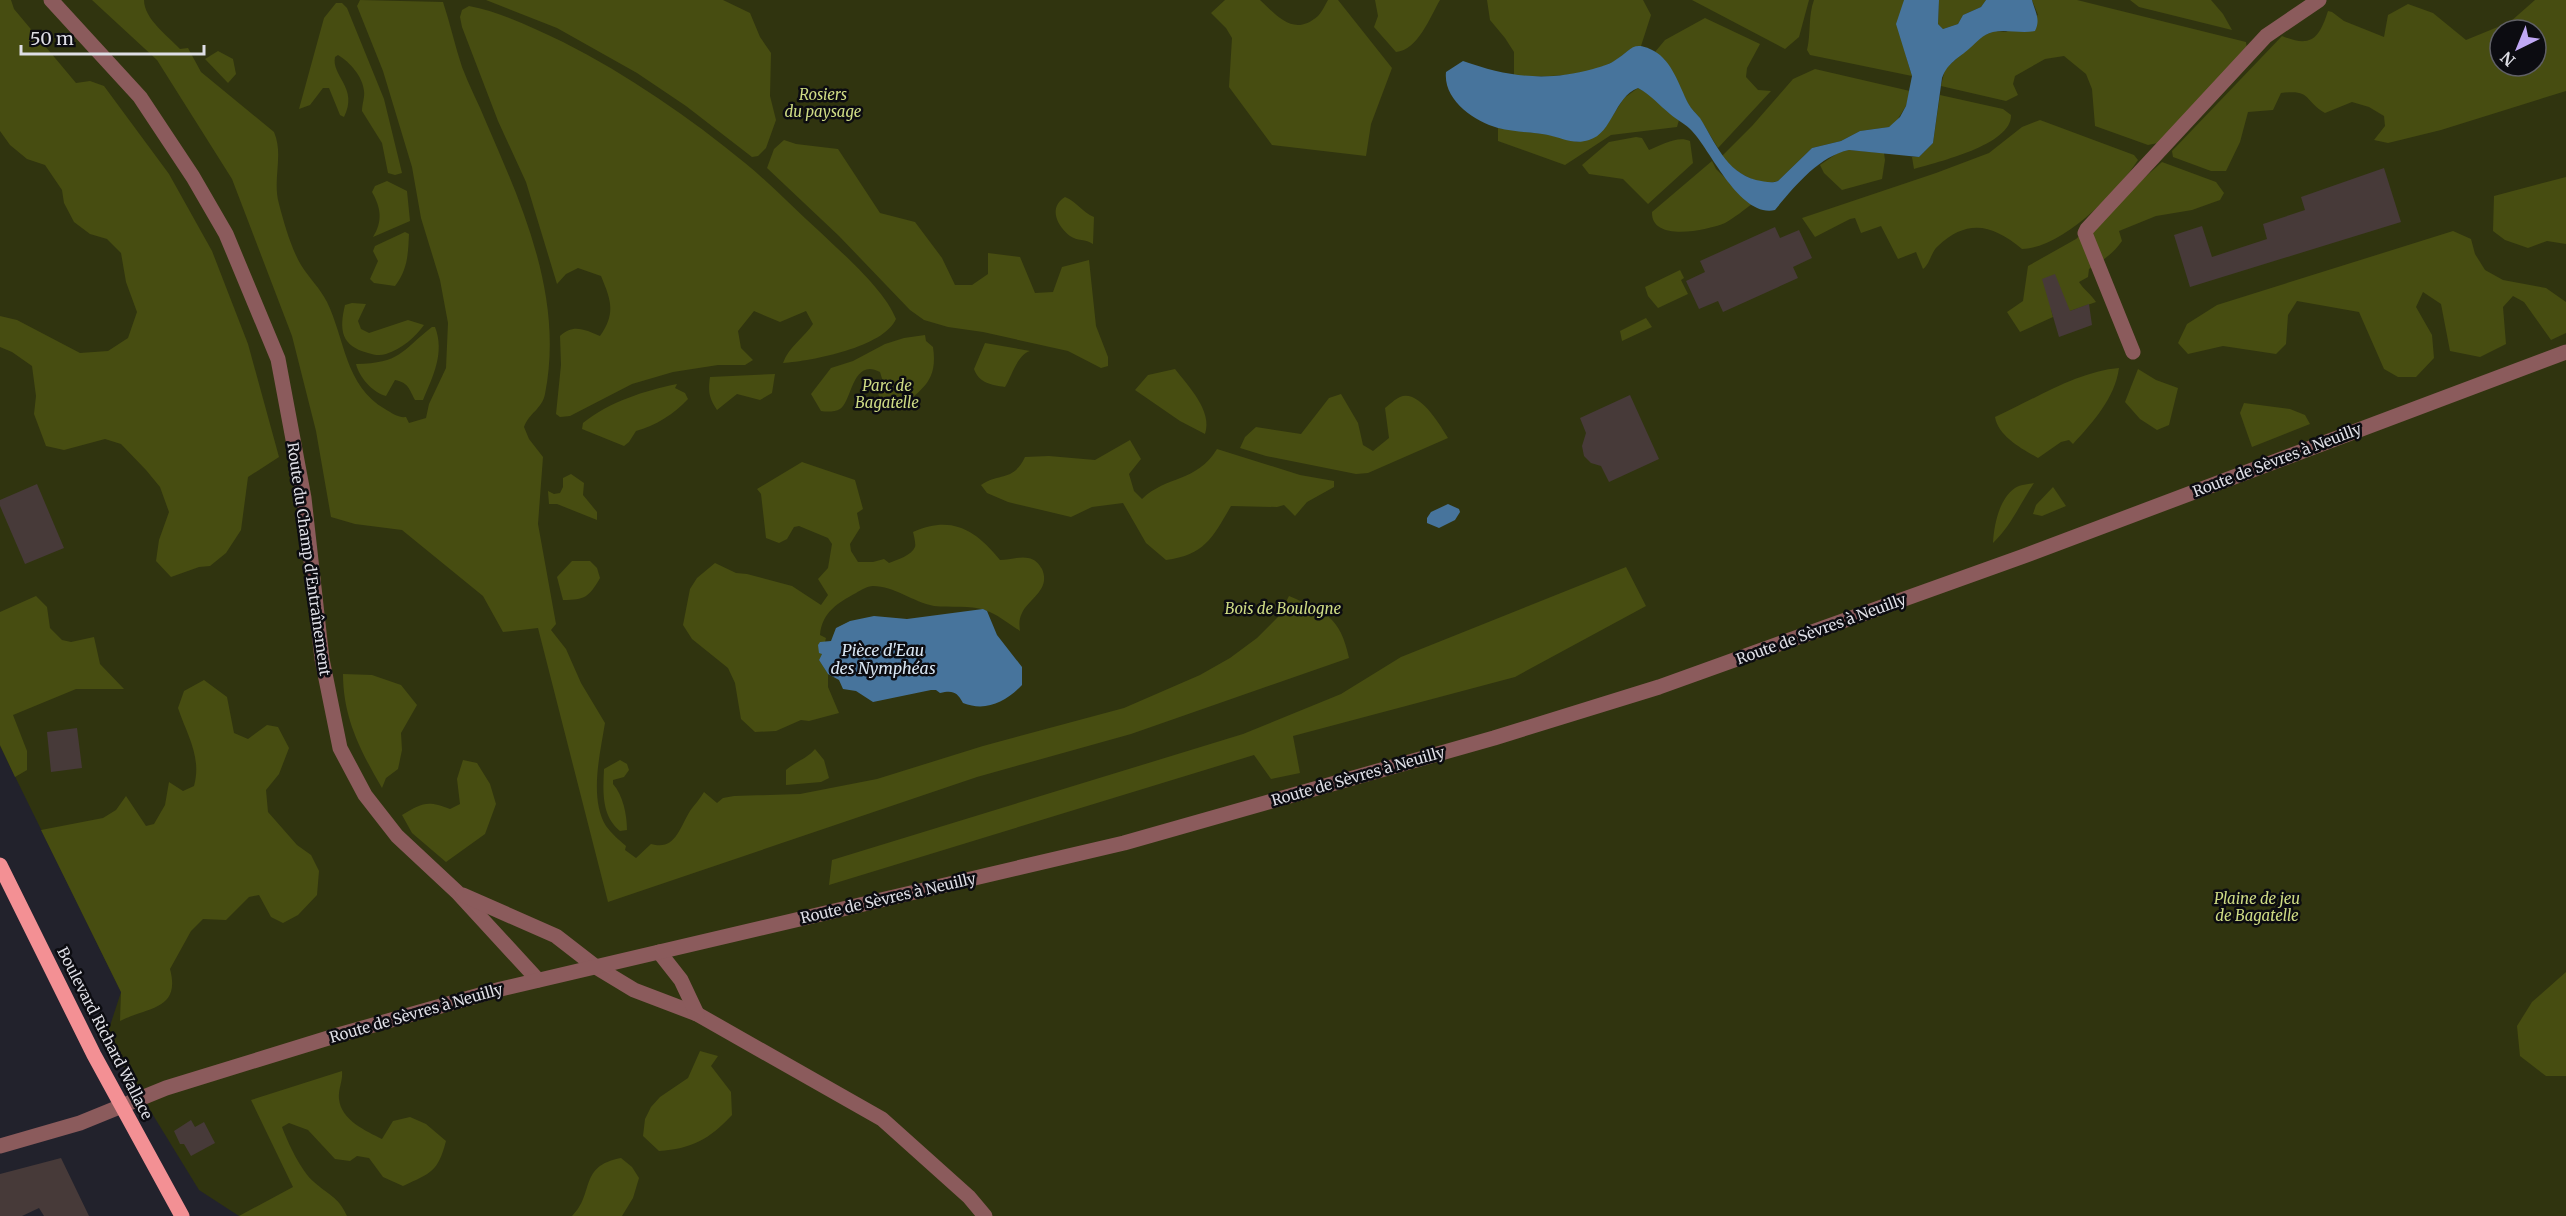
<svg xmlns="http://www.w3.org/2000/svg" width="2566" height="1216" viewBox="0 0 2566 1216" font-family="Merriweather,serif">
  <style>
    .green { fill: #30340f; fill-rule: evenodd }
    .forest { fill: #474d11; fill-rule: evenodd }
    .water { fill: #47749c }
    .building { fill: #473a39 }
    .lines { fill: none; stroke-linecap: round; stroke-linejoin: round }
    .minor { stroke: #8b5b5c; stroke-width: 15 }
    .major { stroke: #f39094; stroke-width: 15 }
    .labels { text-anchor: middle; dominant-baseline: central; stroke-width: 5; stroke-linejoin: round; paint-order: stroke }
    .park-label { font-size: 15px; font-style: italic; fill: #cedb84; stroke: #0c0c11 }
    .street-label { font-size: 15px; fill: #dedee5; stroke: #0c0c11 }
    .water-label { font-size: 16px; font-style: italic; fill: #d8e5f2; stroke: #0c0c11 }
  </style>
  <rect width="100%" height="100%" fill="#22222c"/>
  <path class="green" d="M 0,0 L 2566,0 L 2566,1216 L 239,1216 L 199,1190 L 126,1071 L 108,1032 L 121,992 L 0,746 ZM 2500,30 L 2536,30 L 2536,66 L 2500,66 Z"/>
  <g class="forest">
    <path d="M 0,0 L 11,0 L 14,9 L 76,83 L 90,81 L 104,86 L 169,174 L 212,251 L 248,344 L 279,457 L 248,477 L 241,530 L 226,553 L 210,566 L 199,567 L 171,577 L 156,561 L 159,540 L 169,512 L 160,487 L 146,470 L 121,444 L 105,439 L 64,450 L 46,446 L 34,414 L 36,396 L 32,366 L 12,352 L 0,347 L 0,316 L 17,320 L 80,353 L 108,351 L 128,338 L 137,312 L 126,282 L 121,253 L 107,239 L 90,234 L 74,222 L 64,203 L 62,190 L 45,165 L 27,159 L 10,145 L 0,131 Z"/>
    <path d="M 92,0 L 144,0 C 144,19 168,36 180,49 L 188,48 L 201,72 L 274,132 C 284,155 272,180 279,204 C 284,223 291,248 301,265 C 309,278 320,288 327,302 C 345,339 345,386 385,409 C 392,413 398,418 406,417 L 409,423 L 426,418 L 429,404 L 446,368 L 448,323 L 440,280 L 421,218 L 412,167 L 383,71 L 357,6 L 360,0 L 443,2 C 450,23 455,46 462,67 C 469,86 479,104 486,122 C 523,207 564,298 545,394 C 542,409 529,413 524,427 L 529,439 L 543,457 L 538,524 L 556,624 L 551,630 L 566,649 L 581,683 L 605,723 C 600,754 589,798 606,826 C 611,833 619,840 626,846 L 625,850 L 636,858 L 651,844 C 675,851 679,829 690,811 C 694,805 700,799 704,792 L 717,803 L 723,798 L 734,796 L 800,794 L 877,779 L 983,746 L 1124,708 L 1200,675 L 1230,658 L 1257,638 L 1278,617 L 1289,596 C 1325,612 1340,616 1349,658 L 1131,734 L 977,777 L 608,902 L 538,628 L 503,632 L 483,596 L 402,530 L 355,524 L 331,517 L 316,431 L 292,336 L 232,179 L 157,60 Z"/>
    <path d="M 486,0 L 723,0 L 750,13 L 760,37 L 771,53 L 770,96 L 776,120 L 766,148 L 758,156 L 752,157 L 686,106 L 637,73 L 557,28 Z"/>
    <path d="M 1225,0 L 1260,0 C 1278,17 1294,37 1318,16 C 1322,12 1325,5 1328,0 L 1338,0 L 1392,68 L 1371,124 L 1366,156 L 1272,145 L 1229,87 L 1232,38 L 1226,28 L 1211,13 Z"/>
    <path d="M 1375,0 L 1440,0 C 1430,17 1418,50 1396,52 L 1374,27 L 1378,16 Z"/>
    <path d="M 1487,0 L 1643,0 L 1651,15 L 1641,46 C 1628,47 1624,56 1613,62 C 1584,77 1546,77 1514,76 L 1514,52 L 1505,38 L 1490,20 Z"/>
    <path d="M 1692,0 L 1809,0 L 1799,37 L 1785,49 Z"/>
    <path d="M 1814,0 L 1904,0 C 1899,25 1904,52 1912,76 L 1810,55 L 1807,50 C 1811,33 1808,16 1814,0 Z"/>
    <path d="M 1939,0 L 1986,0 L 1981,7 L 1963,15 L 1958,24 L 1943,29 L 1938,24 Z"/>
    <path d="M 2032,0 L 2077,0 L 2246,42 L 2247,49 L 2158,143 L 2148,145 L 2095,126 L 2092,89 L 2086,74 L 2064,56 L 2045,59 L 2015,76 L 2013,84 L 2018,95 L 2006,101 L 1941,86 L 1945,69 L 1982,36 L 1995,31 L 2006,32 L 2038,15 Z"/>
    <path d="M 2130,0 L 2211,0 L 2223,14 L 2232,30 L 2139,7 Z"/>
    <path d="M 2535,0 L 2566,0 L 2566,91 L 2441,130 L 2388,143 L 2374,140 L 2385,126 L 2384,116 L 2369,107 L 2352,102 L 2325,113 C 2303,100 2312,89 2281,93 L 2273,110 L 2248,112 L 2240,142 L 2226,171 L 2211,171 L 2173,157 L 2172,151 L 2282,36 C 2311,48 2319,39 2328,11 L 2332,12 L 2344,21 L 2384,37 L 2388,15 L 2408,4 L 2433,13 L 2466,40 L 2510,22 ZM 2500,30 L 2536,30 L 2536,66 L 2500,66 Z"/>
    <path d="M 336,3 L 342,3 L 347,8 L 384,99 L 402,173 L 395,175 L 388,173 L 382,143 L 362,111 C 362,104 365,97 364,91 C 363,77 350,62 338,55 L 335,57 C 331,76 359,88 344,117 L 340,115 L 329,88 L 323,88 L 310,105 L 299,109 L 324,18 Z"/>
    <path d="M 469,6 C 501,12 534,28 563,42 C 628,75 689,117 745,163 C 771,184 794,209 819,231 C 842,253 885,290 896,319 C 884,347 812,361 783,363 C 789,346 804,338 813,324 L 806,311 L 780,322 L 754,311 L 738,331 L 741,348 L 753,360 L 745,365 L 718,365 L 673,372 L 632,384 L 570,416 L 560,417 L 556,414 L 561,365 L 560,336 C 573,323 586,330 600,336 C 616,313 611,300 601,276 L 578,268 L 566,274 L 557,284 L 526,182 L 498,121 L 462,27 L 460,17 L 462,10 Z"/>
    <path d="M 1705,18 L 1760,44 L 1747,68 L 1746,77 L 1758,90 L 1771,91 L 1718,148 L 1699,117 L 1690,107 L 1665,60 L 1655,52 L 1665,40 Z"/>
    <path d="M 218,51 L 233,59 L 236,74 L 228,83 L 205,59 Z"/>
    <path d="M 1815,69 L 1910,91 L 1906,106 L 1894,125 L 1889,127 L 1860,131 L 1841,141 L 1812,148 L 1778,181 C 1759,187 1733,172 1722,156 L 1752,126 L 1793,79 Z"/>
    <path d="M 1638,88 L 1649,94 L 1679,120 L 1677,127 L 1611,135 L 1565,165 L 1498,141 L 1498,128 L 1550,135 L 1578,142 L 1605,128 L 1624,98 Z"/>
    <path d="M 1940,95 L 2003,109 L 2011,115 C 2012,145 1937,162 1914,169 L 1912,157 L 1919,157 L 1933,143 Z"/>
    <path d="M 2040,120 L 2134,155 L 2138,160 C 2117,192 2063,248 2022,249 C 1993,225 1968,218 1938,246 C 1931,252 1930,264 1923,269 L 1916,252 L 1898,259 L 1881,226 L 1861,233 L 1855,218 L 1850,219 L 1815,237 L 1802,218 L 1936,173 L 1989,153 L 2022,127 Z"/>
    <path d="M 1636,137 L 1642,138 L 1649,150 C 1661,145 1678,135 1690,141 L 1693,163 L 1648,204 L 1623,179 L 1589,174 L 1582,165 L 1609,142 Z"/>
    <path d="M 784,140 L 796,144 L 838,149 L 880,213 L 915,222 L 942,258 L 955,285 L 972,285 L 988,274 L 988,253 L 1020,257 L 1035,293 L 1053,292 L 1062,267 L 1089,260 L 1096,326 L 1108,357 L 1108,366 L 1101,368 L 1068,351 L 983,332 L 948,327 L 924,320 L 910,310 L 839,236 L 767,168 L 774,149 Z"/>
    <path d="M 1849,150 L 1884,153 L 1885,160 L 1882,179 L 1842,190 L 1824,173 L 1820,165 L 1839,152 Z"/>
    <path d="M 1712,161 L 1716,169 L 1752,204 C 1744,210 1734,218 1725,223 C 1708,230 1651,243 1652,212 Z"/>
    <path d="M 2162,162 L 2216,182 L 2224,193 L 2220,200 L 2192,210 L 2156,216 L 2119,231 L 2122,241 C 2113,254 2102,261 2089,269 L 2088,277 L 2079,282 C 2084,290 2091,294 2096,302 L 2070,311 L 2051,309 L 2053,317 L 2020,332 L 2007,312 L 2023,301 L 2028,266 L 2076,239 Z"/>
    <path d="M 2566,177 L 2566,244 L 2547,241 L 2528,248 L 2505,240 L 2493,231 L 2494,196 Z"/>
    <path d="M 387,181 L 407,191 L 410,221 L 373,237 C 383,221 381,208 372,192 L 375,186 Z"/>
    <path d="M 1065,197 C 1077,202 1082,212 1094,217 L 1093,244 C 1086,239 1077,241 1070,236 C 1057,226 1048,207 1065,197 Z"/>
    <path d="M 2453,231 L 2471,239 L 2475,254 L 2485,270 L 2503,280 L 2546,288 L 2566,302 L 2566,333 L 2551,340 L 2524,302 L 2513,296 L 2503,307 L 2506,344 L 2480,357 L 2450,351 L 2441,304 L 2423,292 L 2416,307 L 2432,335 L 2434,358 L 2416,377 L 2398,377 L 2384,369 L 2359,312 L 2297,301 L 2288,315 L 2286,344 L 2276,354 L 2223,346 L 2188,354 L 2178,343 L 2187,324 L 2217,305 Z"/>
    <path d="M 405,232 L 409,234 C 408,254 408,269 395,286 L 374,283 L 370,279 L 378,261 L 373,251 L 375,246 Z"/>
    <path d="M 1680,270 L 1684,278 L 1681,280 L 1688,294 L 1658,308 L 1648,296 L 1645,287 Z"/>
    <path d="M 352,303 L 366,304 L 358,321 L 361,329 L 369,333 L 408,320 L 424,325 C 415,337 402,349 386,354 C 380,356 374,355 368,353 C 341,346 339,330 345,305 Z"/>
    <path d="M 1646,318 L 1652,327 L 1622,341 L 1620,331 Z"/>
    <path d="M 432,327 L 435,327 C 445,353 433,376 423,400 L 415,400 C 409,389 409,383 395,380 L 386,396 C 373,393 359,377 356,364 C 401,363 400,352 432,327 Z"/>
    <path d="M 925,335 L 926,341 L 933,347 C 938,381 923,388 899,409 L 883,408 L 878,393 L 883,382 L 880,372 C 852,357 852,402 840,409 C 835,412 827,412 821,411 L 811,394 L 831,368 L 853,361 L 885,344 L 904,338 Z"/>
    <path d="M 985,343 L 1030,351 C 1017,355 1012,376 1005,387 C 991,385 979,383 974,369 Z"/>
    <path d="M 2119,368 C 2115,398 2093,422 2073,444 L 2069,440 L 2061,442 L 2038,458 C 2022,449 1998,436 1995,417 C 2033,400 2078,371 2119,368 Z"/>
    <path d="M 1175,369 C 1188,386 1213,411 1205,434 L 1180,421 L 1135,390 L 1148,375 Z"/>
    <path d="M 2138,369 L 2156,380 L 2178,388 L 2169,425 L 2157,430 L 2140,419 L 2125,402 Z"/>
    <path d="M 775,374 L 772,393 L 760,400 L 737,394 L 717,410 C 709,398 708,392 710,377 Z"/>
    <path d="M 677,384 L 675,388 L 685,393 L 688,399 C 674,414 655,426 636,431 L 629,442 L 624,446 L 582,429 L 583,423 C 611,401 644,391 677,384 Z"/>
    <path d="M 1341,394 L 1358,423 L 1363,445 L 1373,451 L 1389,438 L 1385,408 C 1389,405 1395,399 1400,397 C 1419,389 1440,425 1448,438 L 1368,473 L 1356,474 L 1266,456 L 1240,448 L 1245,437 L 1256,427 L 1301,434 L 1329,398 Z"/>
    <path d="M 2244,403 L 2290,409 L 2305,415 L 2310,424 L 2252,447 L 2240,413 Z"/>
    <path d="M 1130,440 L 1141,459 L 1129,474 L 1134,491 L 1142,499 C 1167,475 1196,483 1217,449 L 1300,475 L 1334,481 L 1334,487 L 1307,502 L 1295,516 L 1284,505 L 1277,507 L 1231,506 C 1213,537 1205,555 1166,560 L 1146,543 L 1123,503 L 1092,507 L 1071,517 L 1008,502 L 987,493 L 981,485 C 1000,472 1013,482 1025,457 L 1049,456 L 1095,460 Z"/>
    <path d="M 802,462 L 855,480 L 863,509 L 857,513 L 860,528 L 850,544 L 851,551 L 858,562 L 873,562 L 884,559 L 889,563 C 897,560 912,555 915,547 C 916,544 914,536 913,532 C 951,515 975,529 1000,560 C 1009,560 1020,556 1028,558 C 1035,559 1039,564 1042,569 C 1051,590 1029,598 1022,613 C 1019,619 1019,624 1020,631 C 1009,624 997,614 985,610 C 970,605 950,608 934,606 C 913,602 894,586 873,586 C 867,586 861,590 856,593 C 838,603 822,612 820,635 L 826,638 L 825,642 L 820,642 L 822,654 L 819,660 L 828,674 L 828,687 L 839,713 L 809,721 L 801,720 L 776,731 L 755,732 L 741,719 L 735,683 L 728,668 L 692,639 L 683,625 L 690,589 L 697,578 L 715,563 L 736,573 L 747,574 L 792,586 L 821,605 L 828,595 L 818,579 L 828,568 L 832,544 L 828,538 L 799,526 L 794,527 L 787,539 L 779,543 L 766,538 L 761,494 L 757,489 Z"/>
    <path d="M 571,474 L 584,483 L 583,495 L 597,512 L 597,520 L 557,504 L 549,504 L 548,491 L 554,494 L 560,493 L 563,487 L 563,478 Z"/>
    <path d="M 2034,483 C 2021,502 2011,526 1993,543 C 1994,525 1999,499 2015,488 C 2019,485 2029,484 2034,483 Z"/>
    <path d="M 2053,487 L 2066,506 L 2042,516 L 2033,514 L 2036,505 Z"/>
    <path d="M 572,561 L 590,561 L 597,568 L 600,578 C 589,597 585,600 563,600 L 557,577 Z"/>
    <path d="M 1626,567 L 1646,606 L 1515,677 L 1293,736 L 1300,773 L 1271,779 L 1254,755 L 829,885 L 832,860 L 1243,734 L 1341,694 L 1401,657 Z"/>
    <path d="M 36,596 L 47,607 L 50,628 L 62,640 L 71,642 L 94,637 L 100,664 L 124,689 L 76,689 L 13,715 L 27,751 L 27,770 L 15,777 L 0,745 L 0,612 Z"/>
    <path d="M 343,674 L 372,675 L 401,685 L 417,705 L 401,733 L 402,750 L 398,769 L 386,778 L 382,788 C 361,752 343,718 343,674 Z"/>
    <path d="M 204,680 L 227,697 L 234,733 L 248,739 L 267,725 L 278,727 L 289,748 L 279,774 L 266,790 L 268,812 L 297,845 L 311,855 L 319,871 L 317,895 L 298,915 L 283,923 L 271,917 L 259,895 L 249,897 L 226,920 L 203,919 L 191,931 L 170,969 C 181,1010 148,1007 120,1021 L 121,992 L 41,830 L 103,818 L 116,810 L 126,796 L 146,826 L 154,824 L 165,805 L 169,782 L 183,791 L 194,786 C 202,757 187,735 178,708 L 184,691 Z"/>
    <path d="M 815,749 L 824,760 L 829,778 L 821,782 L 786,785 L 786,770 C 795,762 808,758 815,749 Z"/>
    <path d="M 463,760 L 477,763 L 490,784 L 496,804 L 485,834 L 446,862 L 412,833 L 402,815 C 422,803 427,800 450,809 L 460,804 L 457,779 Z"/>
    <path d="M 620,760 L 627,764 L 629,770 L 624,777 L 613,780 L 613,784 C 623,795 627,815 627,830 L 620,831 C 601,816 603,790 604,769 Z"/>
    <path d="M 2566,972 L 2566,1076 L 2546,1076 L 2520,1056 L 2517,1026 L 2532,1002 Z"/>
    <path d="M 700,1051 L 718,1056 L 711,1066 L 731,1092 L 732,1115 C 710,1139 691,1149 659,1151 L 643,1136 L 645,1119 L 651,1107 L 660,1097 L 688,1078 Z"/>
    <path d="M 342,1071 C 343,1081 338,1089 339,1099 C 341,1120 366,1131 382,1139 L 393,1121 L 410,1117 L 426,1124 L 446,1141 C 438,1172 431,1173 403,1186 L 383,1177 L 369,1158 L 357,1156 L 350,1161 L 335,1159 L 308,1130 L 289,1123 L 282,1127 C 288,1143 301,1171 314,1182 C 328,1195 338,1196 347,1216 L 239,1216 L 293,1187 L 251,1100 Z"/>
    <path d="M 621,1158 L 632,1167 L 639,1178 L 633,1198 L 622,1216 L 572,1216 C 595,1194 578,1166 621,1158 Z"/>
  </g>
  <g class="water">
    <path d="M 1904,0 L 1939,0 L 1938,24 L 1943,29 L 1958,24 L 1963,15 L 1981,7 L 1986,0 L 2032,0 C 2035,12 2041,19 2035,31 C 2021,34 2006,29 1993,32 C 1982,35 1978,41 1970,48 C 1958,59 1948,62 1942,78 L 1933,143 L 1919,157 L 1849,150 C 1819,156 1794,187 1775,210 C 1740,218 1711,151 1692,131 C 1686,124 1677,120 1670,114 C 1659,105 1651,95 1638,88 C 1614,97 1613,133 1589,140 C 1574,145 1562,138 1548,135 C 1532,132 1514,132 1498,128 C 1474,121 1443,100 1446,72 L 1463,61 C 1508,77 1546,82 1593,69 C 1599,67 1608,65 1614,61 C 1631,51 1632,39 1654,51 C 1672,61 1679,85 1688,103 C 1691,109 1696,113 1700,118 C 1715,142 1726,172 1756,180 C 1764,181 1771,184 1778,181 L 1812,148 L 1841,141 L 1860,131 L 1889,127 L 1900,117 L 1906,106 L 1912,76 L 1896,24 Z"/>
    <path d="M 1448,504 L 1459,509 L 1460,512 L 1455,520 L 1439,528 L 1427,523 L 1427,518 L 1431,512 Z"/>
    <path d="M 983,609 L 987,611 L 997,635 L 1022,667 L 1022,685 C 1006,702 986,712 963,703 C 957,692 953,690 940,693 L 936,690 L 931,690 L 873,702 L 856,691 L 843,689 L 839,680 L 828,674 L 819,660 L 822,654 L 819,653 L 818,645 L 820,642 L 831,641 L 836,628 L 850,621 L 874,616 L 907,619 Z"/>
  </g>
  <g class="building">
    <path d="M 2384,168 L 2401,222 L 2190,287 L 2174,235 L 2202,226 L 2212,257 L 2267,239 L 2263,224 L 2305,210 L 2301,197 Z"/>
    <path d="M 1775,227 L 1780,238 L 1799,230 L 1812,258 L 1793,267 L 1798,278 L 1723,312 L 1718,301 L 1699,309 L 1686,281 L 1705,272 L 1700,261 Z"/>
    <path d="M 2055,274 L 2070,311 L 2089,304 L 2092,325 L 2059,337 L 2042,279 Z"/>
    <path d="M 1630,395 L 1659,459 L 1609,482 L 1601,466 L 1591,463 L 1584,456 L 1582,446 L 1586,433 L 1580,418 Z"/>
    <path d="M 37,484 L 64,548 L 25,564 L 0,506 L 0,500 Z"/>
    <path d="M 77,728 L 82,768 L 51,772 L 47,732 Z"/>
    <path d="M 191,1120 L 195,1127 L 204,1122 L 215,1143 L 191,1156 L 184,1144 L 180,1144 L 174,1131 Z"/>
    <path d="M 61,1158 L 89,1216 L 44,1216 L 39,1208 L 22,1216 L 0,1216 L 0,1174 Z"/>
  </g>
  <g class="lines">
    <g class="minor">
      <path d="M 51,0 L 140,97 L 193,177 L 226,234 L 278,359 L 304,498 L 322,659 L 340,748 L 365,795 L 397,836 L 457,892 L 538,980"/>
      <path d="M 2133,352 L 2085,233 L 2087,229 L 2266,36 L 2319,0"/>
      <path d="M 463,895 L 556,936 L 596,967 L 634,990 L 697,1014 L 882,1119 L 969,1197 L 985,1216"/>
      <path d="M 659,952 L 681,980 L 697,1014"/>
      <path d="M 0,1146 L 80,1123 L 166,1088 L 338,1035 L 501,989 L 1124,843 L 1494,738 L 1659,687 L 2024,556 L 2566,352"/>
    </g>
    <path class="major" d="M 0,865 L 94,1055 L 182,1216"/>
  </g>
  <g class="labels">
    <g class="park-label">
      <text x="823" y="94">Rosiers<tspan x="823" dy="17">du paysage</tspan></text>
      <text x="887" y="385">Parc de<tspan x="887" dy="17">Bagatelle</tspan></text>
      <text x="1283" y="608">Bois de Boulogne</text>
      <text x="2257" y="898">Plaine de jeu<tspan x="2257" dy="17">de Bagatelle</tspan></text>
    </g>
    <g class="street-label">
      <text transform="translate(2277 460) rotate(-21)">Route de Sèvres à Neuilly</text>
      <text transform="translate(309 559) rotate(82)">Route du Champ d'Entraînement</text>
      <text transform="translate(1821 629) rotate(-20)">Route de Sèvres à Neuilly</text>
      <text transform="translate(1358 776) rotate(-16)">Route de Sèvres à Neuilly</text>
      <text transform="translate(888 898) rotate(-13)">Route de Sèvres à Neuilly</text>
      <text transform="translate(416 1013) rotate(-16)">Route de Sèvres à Neuilly</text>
      <text transform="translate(105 1033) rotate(63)">Boulevard Richard Wallace</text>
    </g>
    <g class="water-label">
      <text x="883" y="650">Pièce d'Eau<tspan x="883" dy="18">des Nymphéas</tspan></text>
    </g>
  </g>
  <g transform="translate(2518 48) rotate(223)"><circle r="28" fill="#0c0c11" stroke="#606066" stroke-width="1.5"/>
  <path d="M0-4.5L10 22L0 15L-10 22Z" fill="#c0a8f4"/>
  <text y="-9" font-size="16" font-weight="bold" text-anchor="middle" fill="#dedee5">N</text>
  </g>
  <path d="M21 45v9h183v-9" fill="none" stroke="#dedee5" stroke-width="3"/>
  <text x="30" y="45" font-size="18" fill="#dedee5" stroke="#0c0c11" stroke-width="4.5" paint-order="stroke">50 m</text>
</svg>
